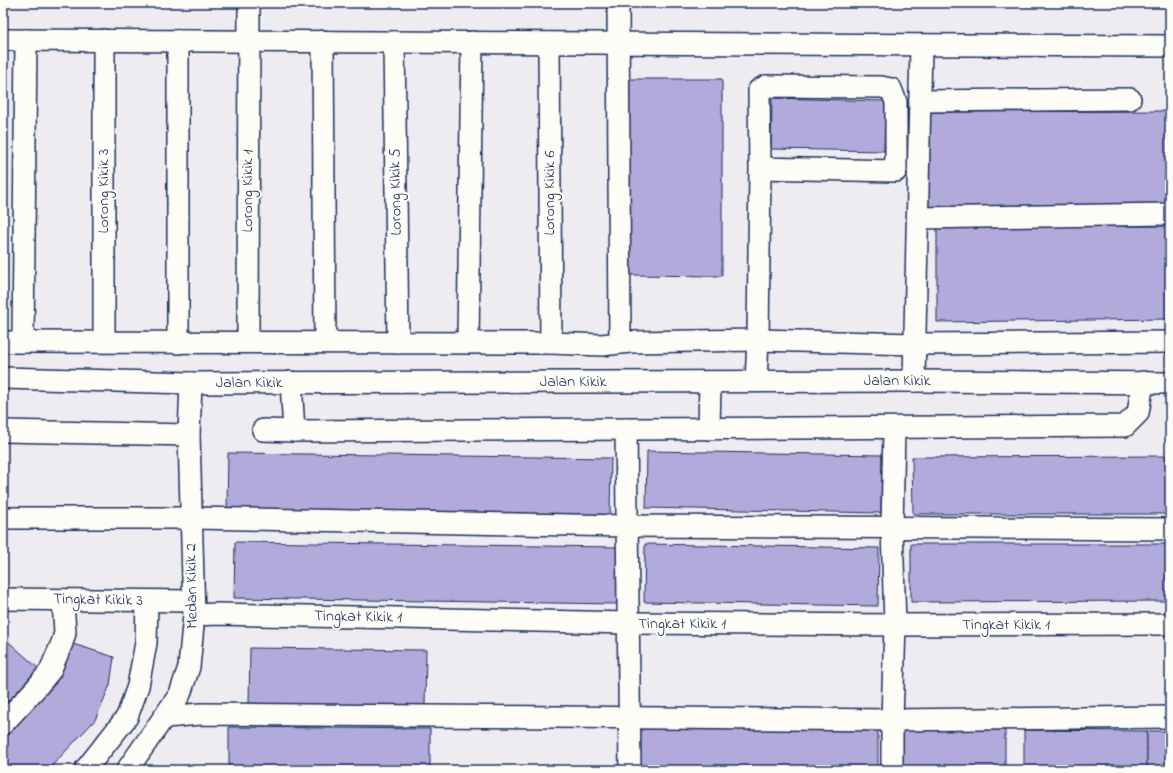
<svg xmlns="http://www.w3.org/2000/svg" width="1173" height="773" viewBox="0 0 1173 773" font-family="'Indie Flower',sans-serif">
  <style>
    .building { fill: #b2aadb; stroke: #1b2f5e }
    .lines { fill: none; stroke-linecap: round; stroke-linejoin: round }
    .minor-casing { stroke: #1b2f5e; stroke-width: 24 }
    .minor { stroke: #fdfcf7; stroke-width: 21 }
    .labels { text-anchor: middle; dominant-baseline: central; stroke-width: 4; stroke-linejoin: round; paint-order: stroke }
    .street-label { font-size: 16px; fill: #1b2f5e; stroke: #fdfcf7 }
  </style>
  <rect width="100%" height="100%" fill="#eeecf1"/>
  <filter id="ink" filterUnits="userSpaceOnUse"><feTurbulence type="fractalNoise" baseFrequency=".025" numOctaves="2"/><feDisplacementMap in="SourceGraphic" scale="8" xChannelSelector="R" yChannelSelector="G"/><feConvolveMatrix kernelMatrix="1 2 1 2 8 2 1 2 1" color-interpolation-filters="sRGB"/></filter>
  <g filter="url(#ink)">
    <g class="building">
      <path d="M 627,79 L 722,79 L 722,276 L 627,275 Z"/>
      <path d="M 772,98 L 885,101 L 884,151 L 771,149 Z"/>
      <path d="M 1170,111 L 1170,204 L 928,208 L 928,112 Z"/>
      <path d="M 937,226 L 1170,226 L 1170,319 L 937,322 Z"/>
      <path d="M 647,451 L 882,455 L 881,513 L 646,508 Z"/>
      <path d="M 228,453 L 611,458 L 610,515 L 227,509 Z"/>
      <path d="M 1170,456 L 1170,514 L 913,514 L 912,457 Z"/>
      <path d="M 235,542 L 617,547 L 617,604 L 234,598 Z"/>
      <path d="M 645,544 L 879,548 L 878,606 L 644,602 Z"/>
      <path d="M 911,544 L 1170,544 L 1170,601 L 911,602 Z"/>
      <path d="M 3,637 L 38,668 L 3,708 Z"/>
      <path d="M 70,643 L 114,657 L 110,685 L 95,720 L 48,770 L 3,770 L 3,739 L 56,683 Z"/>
      <path d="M 250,648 L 426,650 L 425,705 L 249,704 Z"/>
      <path d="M 640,726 L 878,726 L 878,768 L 640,767 Z"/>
      <path d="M 229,727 L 430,729 L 430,770 L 229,770 Z"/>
      <rect x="898" y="730" width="107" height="40"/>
      <path d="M 1024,730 L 1147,731 L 1147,770 L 1024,770 Z"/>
      <rect x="1147" y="731" width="23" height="39"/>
    </g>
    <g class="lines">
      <g class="minor-casing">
        <g id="minor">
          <path d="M 3,40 L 1170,46"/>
          <path d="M 104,40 L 104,341"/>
          <path d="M 323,41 L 325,342"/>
          <path d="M 394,42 L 398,343"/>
          <path d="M 549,43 L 551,343"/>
          <path d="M 920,101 L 1130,99"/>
          <path d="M 918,218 L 1170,214"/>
          <path d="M 248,341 L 249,3"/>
          <path d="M 3,342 L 551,343 L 602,345 L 620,343 L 618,3"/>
          <path d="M 23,342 L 26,40"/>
          <path d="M 178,343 L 178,41"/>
          <path d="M 468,343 L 472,42"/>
          <path d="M 620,343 L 631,342 L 758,340 L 915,344 L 1170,342"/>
          <path d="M 3,378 L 191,383 L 914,381 L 1170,383"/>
          <path d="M 756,381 L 758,340 L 760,168 L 896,171 L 896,102 L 891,89 L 881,87 L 766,86 L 759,90 L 760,168"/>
          <path d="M 914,381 L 921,45"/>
          <path d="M 291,382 L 294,431"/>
          <path d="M 626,429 L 630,770"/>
          <path d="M 709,429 L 710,382"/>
          <path d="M 263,430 L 294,431 L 1125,426 L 1138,413 L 1143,382"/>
          <path d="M 3,431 L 189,435"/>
          <path d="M 3,518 L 191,518 L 628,526 L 1170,529"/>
          <path d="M 3,599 L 192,601"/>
          <path d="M 194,615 L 218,614 L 629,623 L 895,625 L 1170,624"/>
          <path d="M 165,717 L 201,714 L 892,720 L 1170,717"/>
          <path d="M 3,724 L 37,687 L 50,671 L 62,643 L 65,633 L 63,600"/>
          <path d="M 85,770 L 127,717 L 138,686 L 146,643 L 147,601"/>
          <path d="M 127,770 L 180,694 L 189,667 L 194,615 L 189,435 L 191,383"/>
          <path d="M 892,770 L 892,720 L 895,625 L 892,528 L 894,428"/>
        </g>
      </g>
      <use href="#minor" class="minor"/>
    </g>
  </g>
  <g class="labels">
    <g class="street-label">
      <text transform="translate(104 191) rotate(-90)">Lorong Kikik 3</text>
      <text transform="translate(248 191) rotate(-90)">Lorong Kikik 1</text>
      <text transform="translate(396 192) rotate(-91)">Lorong Kikik 5</text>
      <text transform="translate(550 193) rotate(-90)">Lorong Kikik 6</text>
      <text x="897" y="381">Jalan Kikik</text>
      <text x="573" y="382">Jalan Kikik</text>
      <text x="249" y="383">Jalan Kikik</text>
      <text transform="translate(192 586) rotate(-91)">Medan Kikik 2</text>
      <text transform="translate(98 600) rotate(1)">Tingkat Kikik 3</text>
      <text transform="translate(358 617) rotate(1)">Tingkat Kikik 1</text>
      <text x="682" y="624">Tingkat Kikik 1</text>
      <text x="1006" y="625">Tingkat Kikik 1</text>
    </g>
  </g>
  <rect width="1173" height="773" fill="none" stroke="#fdfcf7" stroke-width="16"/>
  <rect x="8" y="8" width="1157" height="757" fill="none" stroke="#1b2f5e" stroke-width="1.5" filter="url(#ink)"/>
</svg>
